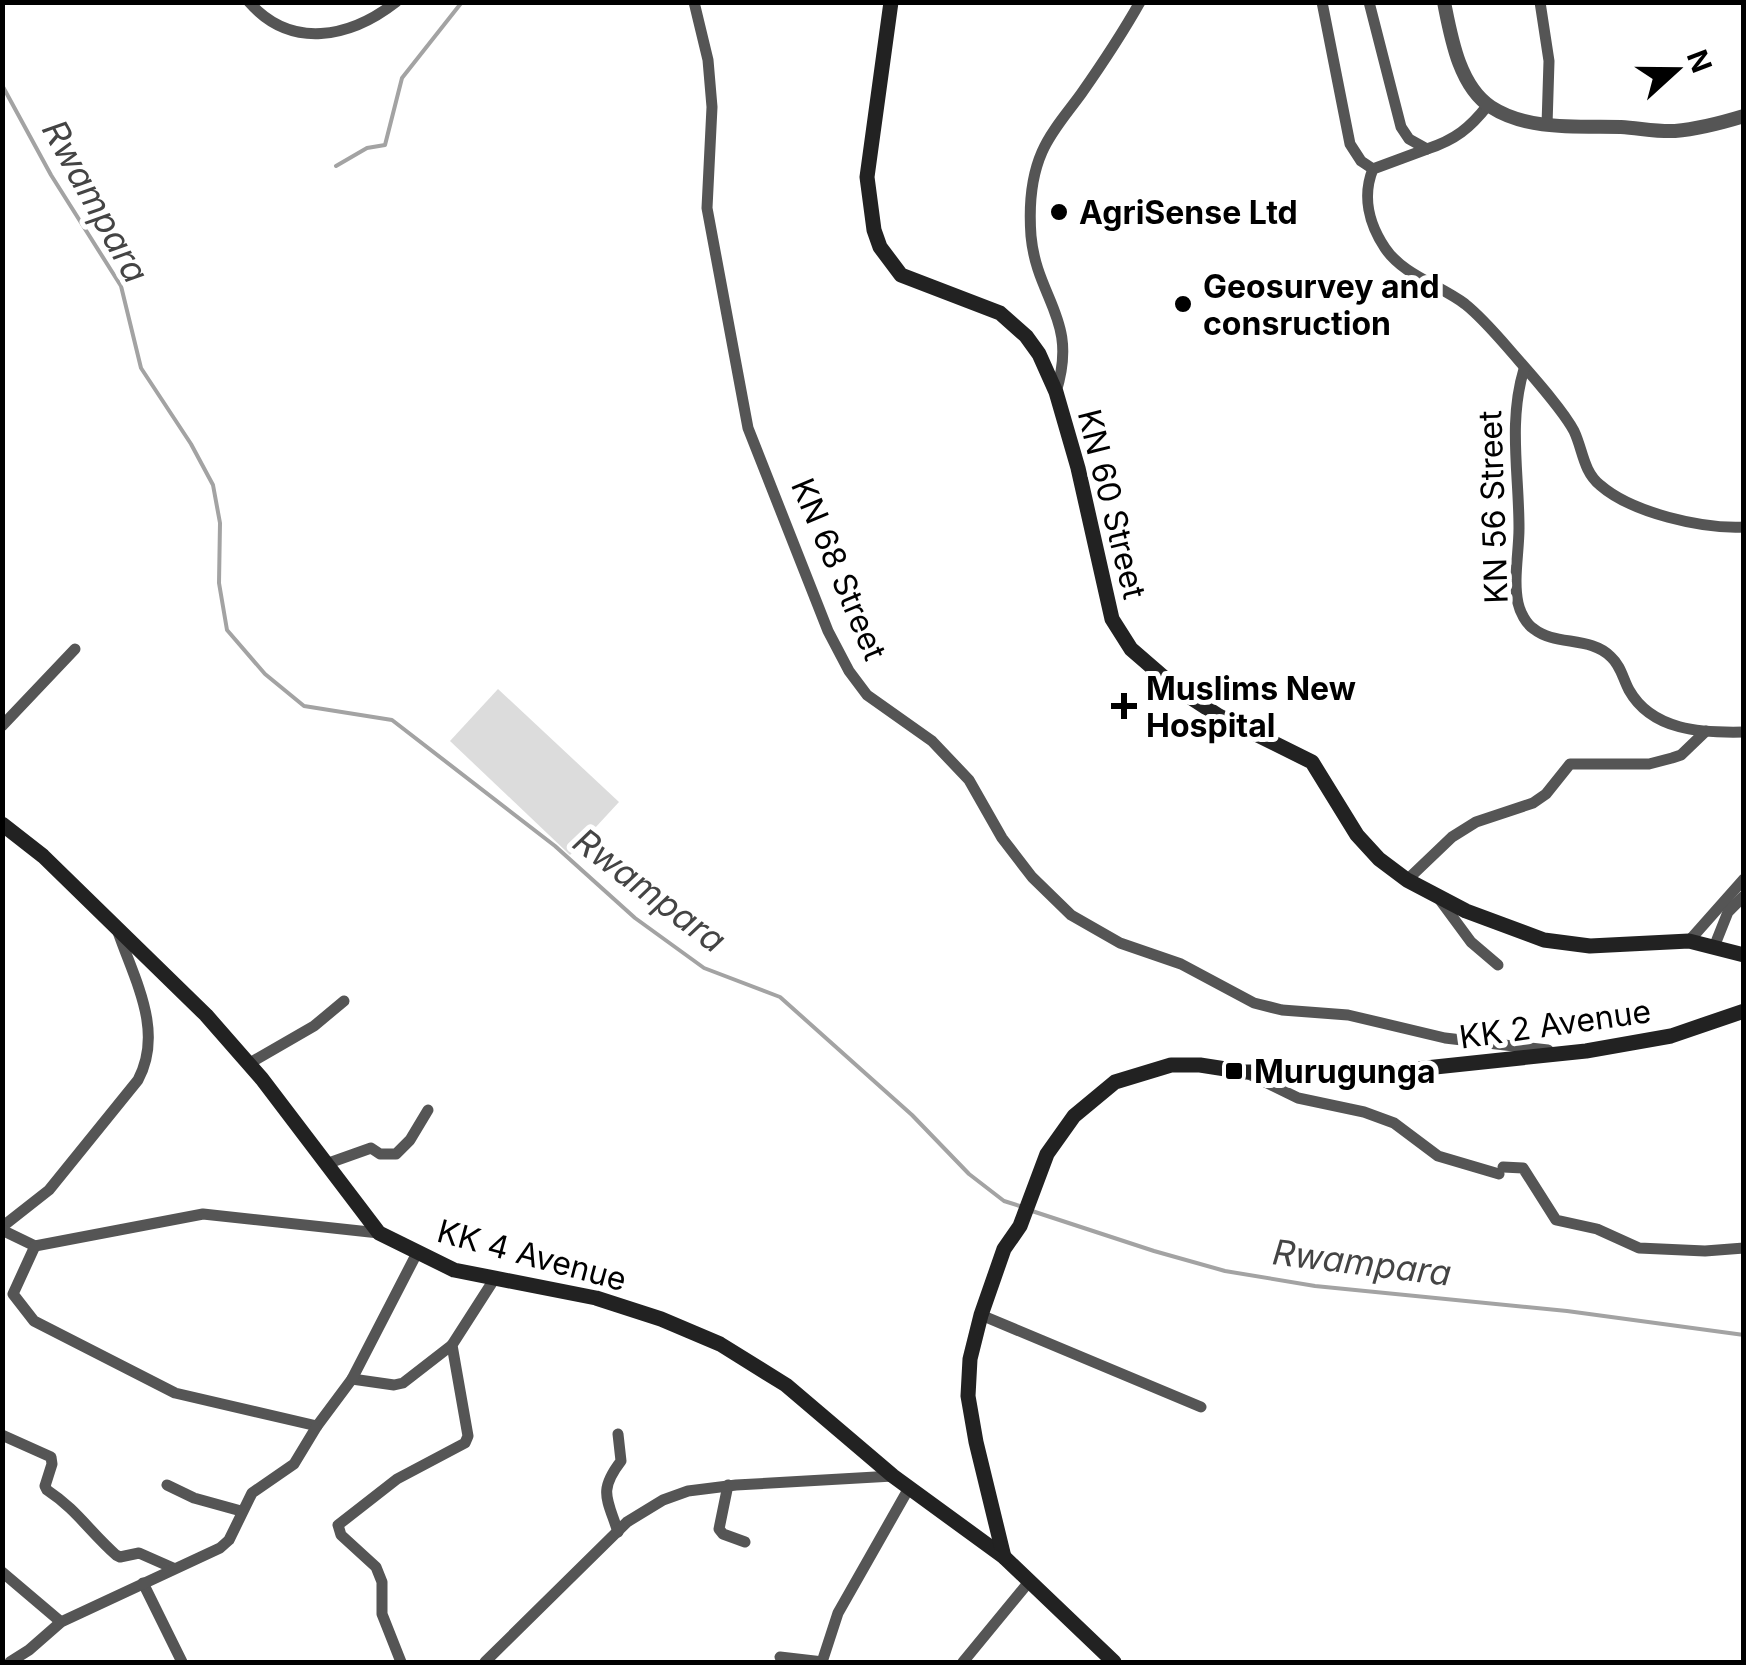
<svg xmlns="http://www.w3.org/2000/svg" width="1746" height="1665" viewBox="0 0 1746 1665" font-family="Inter,sans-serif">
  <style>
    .green { fill: #dcdcdc }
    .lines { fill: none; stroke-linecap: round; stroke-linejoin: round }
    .stream { stroke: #a3a3a3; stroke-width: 4 }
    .minor { stroke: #555; stroke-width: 11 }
    .tertiary { stroke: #555; stroke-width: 14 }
    .secondary { stroke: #222; stroke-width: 15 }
    .poi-dot { fill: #000; stroke: #fff; stroke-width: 4 }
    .labels { text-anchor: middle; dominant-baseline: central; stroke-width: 10; stroke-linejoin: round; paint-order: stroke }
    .poi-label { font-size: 32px; font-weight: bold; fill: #000; stroke: #fff; text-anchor: start }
    .street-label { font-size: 32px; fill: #000; stroke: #fff }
    .water-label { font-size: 35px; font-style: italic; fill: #444; stroke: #fff }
  </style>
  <rect width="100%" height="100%" fill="#fff"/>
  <path class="green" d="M 498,689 L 619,802 L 570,855 L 450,741 Z"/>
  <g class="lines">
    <g class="stream">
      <path d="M 2,85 L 51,175 L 121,286 L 141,368 L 191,444 L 213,485 L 220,523 L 219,583 L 227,630 L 265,674 L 304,706 L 392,720 L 555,846 L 635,918 L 704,968 L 780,997 L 912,1115 L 969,1174 L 1004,1201 L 1023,1207"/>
      <path d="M 336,166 L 367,148 L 385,145 L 402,78 L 462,2"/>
      <path d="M 1032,1211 L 1154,1251 L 1225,1271 L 1315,1286 L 1567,1311 L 1744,1335"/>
    </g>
    <g class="minor">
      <path d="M 249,2 C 291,50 350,38 396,2"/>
      <path d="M 694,2 L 708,60 L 712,107 L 707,208 L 748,428 L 828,631 L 849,671 L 867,695 L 932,741 L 969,780 L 1002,838 L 1032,877 L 1071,915 L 1120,943 L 1181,964 L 1254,1003 L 1282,1010 L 1348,1015 L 1445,1038 L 1548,1050"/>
      <path d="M 1322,2 L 1350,144 L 1361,161 L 1373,169"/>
      <path d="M 1369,2 L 1401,127 L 1409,139 L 1427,149 C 1455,140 1470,128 1488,105"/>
      <path d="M 1540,2 L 1549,61 L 1547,125"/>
      <path d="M 1427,149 L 1373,169 C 1362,196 1369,224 1385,248 C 1403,275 1440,285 1465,304 C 1480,316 1495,333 1508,348 C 1526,369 1562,408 1574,431 C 1583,450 1583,471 1600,485 C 1632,513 1702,529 1744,527"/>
      <path d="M 1524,369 C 1508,422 1519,473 1519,528 C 1519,552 1513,580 1518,603 C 1520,612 1526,624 1534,629 C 1555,646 1591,636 1611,657 C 1621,666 1623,679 1629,690 C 1652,731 1702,733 1744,732"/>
      <path d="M 1056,392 C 1079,319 1037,300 1031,236 C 1029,209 1031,177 1042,152 C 1051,131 1068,112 1081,94 C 1102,64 1122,34 1140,2"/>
      <path d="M 2,726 L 75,649"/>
      <path d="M 1407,880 L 1452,837 L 1476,822 L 1533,803 L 1546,794 L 1570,764 L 1649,764 L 1672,758 L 1681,755 L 1706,731"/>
      <path d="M 1440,900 L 1471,942 L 1498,965"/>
      <path d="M 1689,941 L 1744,879"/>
      <path d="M 1714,947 L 1728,912 L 1744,896"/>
      <path d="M 248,1064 L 314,1026 L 344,1001"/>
      <path d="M 1249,1074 L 1298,1098 L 1364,1112 L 1394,1123 L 1438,1156 L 1499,1174"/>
      <path d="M 326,1164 L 371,1148 L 380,1154 L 396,1154 L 410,1140 L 428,1110"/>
      <path d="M 1503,1167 L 1523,1168 L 1556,1220 L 1597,1229 L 1639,1248 L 1705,1251 L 1744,1248"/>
      <path d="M 2,1227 L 49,1190 L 138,1080 C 164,1031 135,981 118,932"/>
      <path d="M 2,1230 L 35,1246 L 203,1214 L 379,1233"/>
      <path d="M 35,1246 L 13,1294 L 34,1321 L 175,1393 L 317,1426"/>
      <path d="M 981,1315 L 1201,1407"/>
      <path d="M 352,1379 L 394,1385 L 403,1383 L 452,1345"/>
      <path d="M 2,1435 L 51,1457 L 52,1464 L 45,1486 L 47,1490 C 76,1509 90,1532 116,1555 L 120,1557 L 139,1553 L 173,1568"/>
      <path d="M 167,1485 L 194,1498 L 241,1511"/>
      <path d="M 728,1485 L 719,1529 L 723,1534 L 745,1542"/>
      <path d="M 618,1532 C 607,1498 598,1491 621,1461 L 618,1434"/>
      <path d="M 2,1572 L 61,1622"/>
      <path d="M 143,1583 L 182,1662"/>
      <path d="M 780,1657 L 823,1662"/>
      <path d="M 10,1662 L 29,1650 L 61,1622 L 220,1548 L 229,1540 L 252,1493 L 294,1464 L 317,1426 L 352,1379 L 417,1253"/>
      <path d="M 401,1662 L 382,1614 L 382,1582 L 376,1567 L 341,1535 L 338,1525 L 397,1479 L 465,1443 L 468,1436 L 452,1345 L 495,1278"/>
      <path d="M 485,1662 L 627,1522 L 663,1500 L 688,1491 L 736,1485 L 893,1476"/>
      <path d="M 822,1662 L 838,1613 L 909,1488"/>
      <path d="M 963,1662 L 1028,1583"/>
    </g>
    <path class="tertiary" d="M 1444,2 C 1451,37 1459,86 1491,107 C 1528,131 1579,126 1621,127 C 1639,128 1657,132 1675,131 C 1699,129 1721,123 1744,116"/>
    <g class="secondary">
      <path d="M 891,2 L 867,177 L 874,230 L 880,247 L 901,275 L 1000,313 L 1026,336 L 1039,354 L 1056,392 L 1078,468 L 1112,619 L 1131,649 L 1176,688 L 1219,716 L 1312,762 L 1357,835 L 1379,859 L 1407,880 L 1466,911 L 1544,940 L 1590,946 L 1689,941 L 1744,955"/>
      <path d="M 2,824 L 43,856 L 206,1015 L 262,1079 L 379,1233 L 454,1270 L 596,1298 L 661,1319 L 720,1344 L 786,1385 L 893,1476 L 1004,1557 L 1114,1662"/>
      <path d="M 1004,1557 L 976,1442 L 968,1396 L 970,1359 L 981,1315 L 1004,1249 L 1020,1226 L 1047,1154 L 1074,1116 L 1115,1082 L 1171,1065 L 1200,1065 L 1245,1072 L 1388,1072 L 1586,1051 L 1671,1036 L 1744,1011"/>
    </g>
  </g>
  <g class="poi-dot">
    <circle cx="1059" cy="212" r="10"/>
    <circle cx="1183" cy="304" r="10"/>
    <path d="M1119 691h10v10h10v10h-10v10h-10v-10h-10v-10h10z"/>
    <rect x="1224" y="1061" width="20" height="20" rx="5"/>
  </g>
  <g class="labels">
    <g class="poi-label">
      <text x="1079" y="212">AgriSense Ltd</text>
      <text x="1203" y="286">Geosurvey and<tspan x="1203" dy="37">consruction</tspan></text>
      <text x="1146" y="688">Muslims New<tspan x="1146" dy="37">Hospital</tspan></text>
      <text x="1254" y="1071">Murugunga</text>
    </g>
    <g class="street-label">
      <text transform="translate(1112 504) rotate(76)">KN 60 Street</text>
      <text transform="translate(1493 507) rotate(-92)">KN 56 Street</text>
      <text transform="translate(839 569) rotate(67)">KN 68 Street</text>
      <text transform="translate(1555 1024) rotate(-8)">KK 2 Avenue</text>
      <text transform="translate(532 1255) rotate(15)">KK 4 Avenue</text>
    </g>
    <g class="water-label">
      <text transform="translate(96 201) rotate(61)">Rwampara</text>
      <text transform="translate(650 890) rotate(37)">Rwampara</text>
      <text transform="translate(1362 1262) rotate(7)">Rwampara</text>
    </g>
  </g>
  <rect width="1746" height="1665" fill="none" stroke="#000000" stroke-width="10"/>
  <g transform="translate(1676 70) rotate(69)" stroke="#ffffff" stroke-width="8" paint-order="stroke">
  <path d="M0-8L18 38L0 25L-18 38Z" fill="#000000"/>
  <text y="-15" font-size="28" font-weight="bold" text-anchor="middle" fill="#000000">N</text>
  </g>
</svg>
